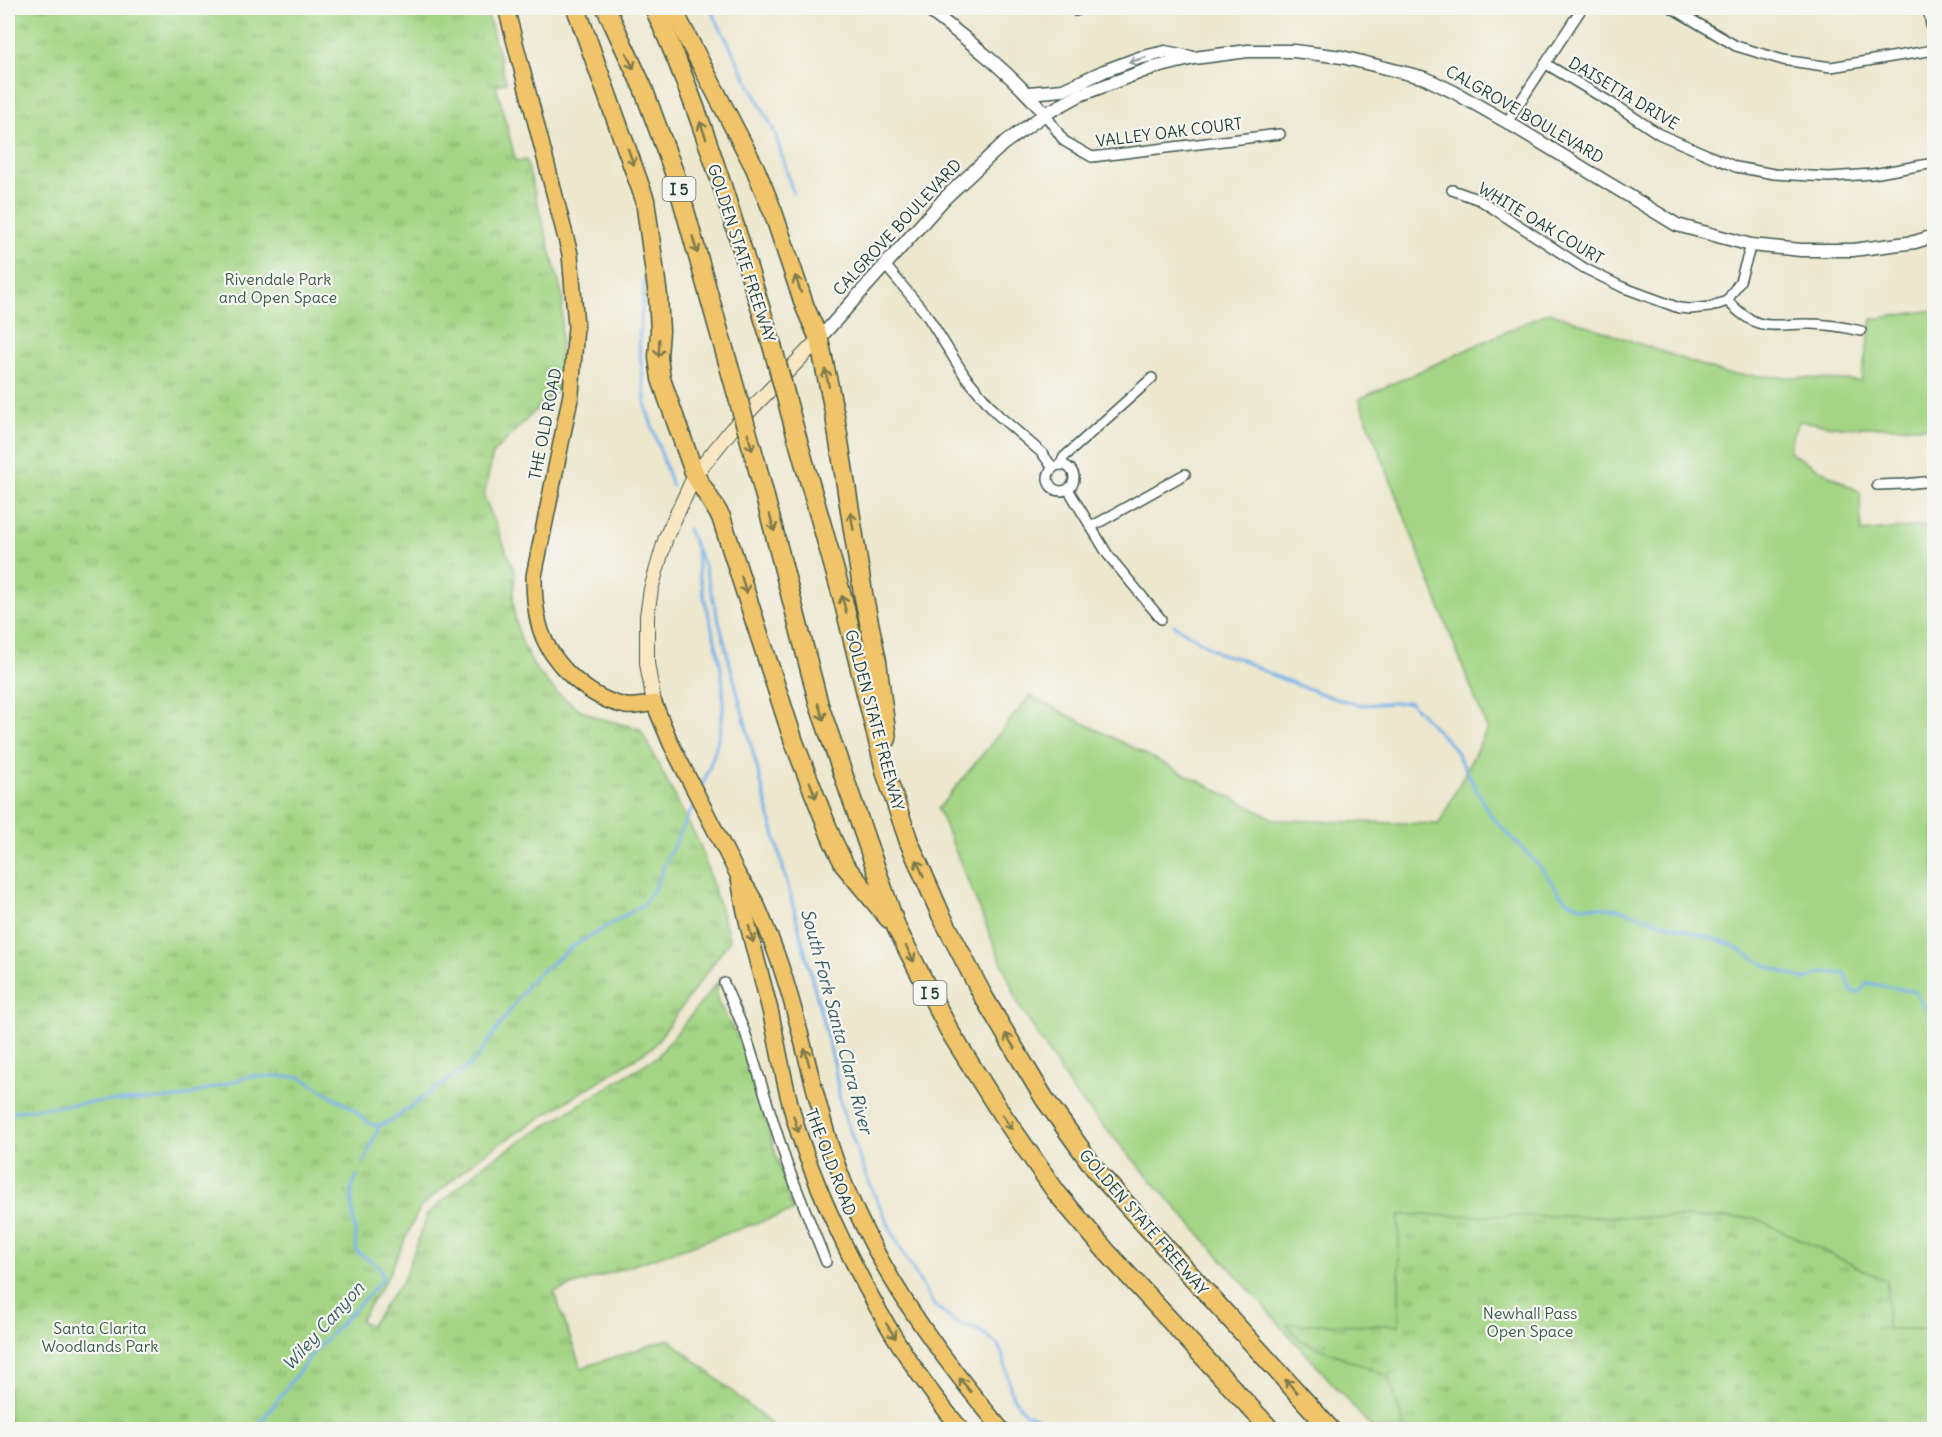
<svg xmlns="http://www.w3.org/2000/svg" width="1942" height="1437" viewBox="0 0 1942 1437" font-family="Delius,sans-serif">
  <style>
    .grass { fill: #a3d584; stroke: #61895c; stroke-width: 1.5 }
    .park { fill: url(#park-tufts); stroke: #61895c; stroke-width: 1.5 }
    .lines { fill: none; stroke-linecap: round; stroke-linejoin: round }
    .stream { stroke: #79b2ea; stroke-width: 3 }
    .minor-casing { stroke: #3e564b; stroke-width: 12 }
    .tertiary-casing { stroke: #3e564b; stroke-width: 15 }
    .secondary-casing { stroke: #3e564b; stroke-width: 16 }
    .primary-casing { stroke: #3e564b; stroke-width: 18 }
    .motorway-casing { stroke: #3e564b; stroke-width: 21 }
    .minor { stroke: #fff; stroke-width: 9 }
    .tertiary { stroke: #fff; stroke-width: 12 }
    .secondary { stroke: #f9e7c3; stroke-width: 14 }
    .primary { stroke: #f0c469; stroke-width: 15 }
    .motorway { stroke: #f0c469; stroke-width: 18 }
    .motorway-bridge-casing { stroke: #3e564b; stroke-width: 21; stroke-linecap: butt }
    .motorway-bridge { stroke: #f0c469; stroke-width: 18 }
    .oneway { stroke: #8f9e9a }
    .oneway2 { stroke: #7d7a4c }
    .labels { text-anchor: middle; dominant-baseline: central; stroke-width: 4.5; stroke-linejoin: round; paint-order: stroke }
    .shield { fill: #f6f6f2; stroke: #60746d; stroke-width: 1.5 }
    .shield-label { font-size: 15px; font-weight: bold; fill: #1f3d34 }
    .street-label { font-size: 16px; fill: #1f3d34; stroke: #f6f6f2 }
    .park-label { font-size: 16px; fill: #395b44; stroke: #f6f6f2 }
    .water-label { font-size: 18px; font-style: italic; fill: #365a62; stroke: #f6f6f2 }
  </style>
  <defs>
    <pattern id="park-tufts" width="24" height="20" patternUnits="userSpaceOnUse" patternTransform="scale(1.5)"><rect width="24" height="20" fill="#a3d584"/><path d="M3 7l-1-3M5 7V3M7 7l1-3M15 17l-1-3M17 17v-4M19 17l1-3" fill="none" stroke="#84ae6d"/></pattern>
  </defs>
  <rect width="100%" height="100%" fill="#f6f6f2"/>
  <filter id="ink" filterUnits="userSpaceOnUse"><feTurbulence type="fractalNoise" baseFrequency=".0167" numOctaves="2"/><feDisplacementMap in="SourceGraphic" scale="12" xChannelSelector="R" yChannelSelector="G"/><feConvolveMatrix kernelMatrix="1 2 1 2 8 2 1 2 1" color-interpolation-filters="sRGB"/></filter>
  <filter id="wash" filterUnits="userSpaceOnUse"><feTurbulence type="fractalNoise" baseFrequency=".008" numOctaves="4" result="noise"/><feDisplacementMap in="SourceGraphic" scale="24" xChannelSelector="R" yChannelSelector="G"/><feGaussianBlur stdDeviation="1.35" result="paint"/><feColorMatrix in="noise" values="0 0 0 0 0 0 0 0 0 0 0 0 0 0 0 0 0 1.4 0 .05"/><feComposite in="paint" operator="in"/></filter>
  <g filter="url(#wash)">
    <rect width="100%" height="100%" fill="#ede7ce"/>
    <path class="grass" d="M 1934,310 L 1934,427 L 1841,427 L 1799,421 L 1792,437 L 1789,452 L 1860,492 L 1861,532 L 1934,525 L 1934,1429 L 1373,1429 L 1074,1093 L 1020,1007 L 938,809 L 1030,696 L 1276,820 L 1439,824 L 1487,729 L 1359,399 L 1549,312 L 1726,374 L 1861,381 L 1872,319 Z"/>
    <g class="park">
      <path d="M 8,8 L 486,8 L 506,82 L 496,85 L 516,162 L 526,160 L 563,298 L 558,388 L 493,453 L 484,496 L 515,572 L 513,598 L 515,619 L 522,643 L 535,668 L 557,693 L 579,709 L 598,718 L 640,729 L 700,845 L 730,940 L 653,1047 L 480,1156 L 420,1208 L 386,1280 L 360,1320 L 370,1326 L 403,1280 L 428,1214 L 486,1163 L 658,1056 L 722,977 L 717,988 L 718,1002 L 744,1049 L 793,1211 L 554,1292 L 581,1368 L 669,1339 L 777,1429 L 8,1429 Z"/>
      <path d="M 1399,1215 L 1755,1218 L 1887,1281 L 1887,1329 L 1934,1329 L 1934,1429 L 1405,1429 L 1388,1376 L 1302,1341 L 1286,1324 L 1399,1325 Z"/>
    </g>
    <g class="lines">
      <g class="stream">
        <path d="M 710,8 L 775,133 L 793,193"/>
        <path d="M 646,265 L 639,344 L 646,408 L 672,486"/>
        <path d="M 688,529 L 705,568 L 834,1063 L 841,1106 L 868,1181 L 898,1244 L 933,1304 L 956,1323 L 980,1331 L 998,1345 L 1003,1355 L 1012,1396 L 1025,1413 L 1043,1421 L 1083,1430"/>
        <path d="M 696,551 C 699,589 713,625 720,663 C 729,710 719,746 701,788"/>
        <path d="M 1174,625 L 1220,654 L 1238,658 L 1272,675 L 1333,698 L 1361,705 L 1410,702 L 1454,748 L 1490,815 L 1543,870 L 1559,893 L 1570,902 L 1582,906 L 1619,909 L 1730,944 L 1769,967 L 1807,980 L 1823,972 L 1846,974 L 1851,991 L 1858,993 L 1868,983 L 1915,992 L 1931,1016 L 1934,1017"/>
        <path d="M 8,1112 L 95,1102 L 180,1098 L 251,1076 L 301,1077 L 353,1109 L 368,1123 L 379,1126 L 393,1120 L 425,1096 L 474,1062 L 532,979 L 572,947 L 643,905 L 656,886 L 666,861 L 695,803"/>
        <path d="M 364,1163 L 379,1126"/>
        <path d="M 261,1430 L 261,1422 L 312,1354 L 383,1279 L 380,1267 L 357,1252 L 351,1194 L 352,1186 L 358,1175"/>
      </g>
    </g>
  </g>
  <g filter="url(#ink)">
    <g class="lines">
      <g class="minor-casing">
        <g id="minor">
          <path d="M 1071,8 L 1076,11 L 1084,8"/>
          <path d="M 1672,8 L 1736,46 L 1783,60 L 1831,67 L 1934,50"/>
          <path d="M 1928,8 L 1934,42"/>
          <path d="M 1546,64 L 1620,108 L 1659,134 L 1736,167 L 1774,174 L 1829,177 L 1873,174 L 1934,163"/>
          <path d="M 1045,114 L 1064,141 L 1092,157 L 1280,134"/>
          <path d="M 1507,122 L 1582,8"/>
          <path d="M 1452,190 L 1480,200 L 1584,268 L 1622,287 L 1679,308 L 1690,309 L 1710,307 L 1727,301 L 1740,281 L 1751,245"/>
          <path d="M 885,265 L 926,314 L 965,376 L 998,415 L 1042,453 L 1053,468"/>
          <path d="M 1727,301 C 1736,309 1746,319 1758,323 C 1774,328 1793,323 1810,324 C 1827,324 1844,327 1861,331"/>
          <path d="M 1060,465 L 1064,457 L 1152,378"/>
          <circle cx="1061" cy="478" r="13"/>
          <path d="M 1877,485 L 1904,484 L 1934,481"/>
          <path d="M 1068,489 L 1108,555 L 1161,619"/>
          <path d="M 1091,527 L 1185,474"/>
          <path d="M 724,983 L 745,1032 L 787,1164 L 826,1262"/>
        </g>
      </g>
      <g class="tertiary-casing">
        <g id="tertiary">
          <path d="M 926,8 C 968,40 1011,73 1045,114"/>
          <path d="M 1028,93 L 1063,90 L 1104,71 L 1139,58 L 1165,52 L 1190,57"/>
          <path d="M 819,339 L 945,198 L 1003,144 L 1045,114 L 1080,95 L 1149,69 L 1194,58 L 1248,51 L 1294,51 L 1342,57 L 1425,78 L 1454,92 L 1507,122 L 1677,225 L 1751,245 L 1801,250 L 1853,250 L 1915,242 L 1934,236"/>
        </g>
      </g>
      <g class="secondary-casing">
        <path id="secondary" d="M 654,703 L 647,663 L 647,616 L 651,589 L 666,537 L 695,475 L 732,429 L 819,339"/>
      </g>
      <g class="primary-casing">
        <g id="primary">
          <path d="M 506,8 L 570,254 L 576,326 L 571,394 L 534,576 C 534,595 535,613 541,631 C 553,666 590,699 626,706 C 636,707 645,705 654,703 L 671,744 L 739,877 C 756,898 760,913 770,937 C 797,1005 809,1078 831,1147 C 867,1256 929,1343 1002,1430"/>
          <path d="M 739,877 C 745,922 759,966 770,1010 C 777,1041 782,1072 790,1103 C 800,1143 815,1180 832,1218 C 866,1293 907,1367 962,1430"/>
        </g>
      </g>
      <g class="motorway-casing">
        <g id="motorway">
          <path d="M 576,8 L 645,200 L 658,296 L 660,331 L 658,357 L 661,379 L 668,399 L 695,475 L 721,517 L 794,742 L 832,839 L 845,866 L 889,919"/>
          <path d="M 606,8 L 643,88 L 675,175 L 732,377"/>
          <path d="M 654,8 C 704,115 736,232 772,345"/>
          <path d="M 672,8 L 755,168 L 773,212 L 805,307 L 819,339 L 835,416 L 863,593 L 877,661 L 887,739"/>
          <path d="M 794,427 L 842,596 L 886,774 L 909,842 L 941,915 L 983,996 L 1044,1098 L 1098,1173 L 1331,1430"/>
          <path d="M 757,466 L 819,705 L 897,929 L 950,1032 L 1001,1113 L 1056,1192 L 1106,1251 L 1271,1430"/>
        </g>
      </g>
      <use href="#minor" class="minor"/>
      <use href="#tertiary" class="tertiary"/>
      <use href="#secondary" class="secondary"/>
      <use href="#primary" class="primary"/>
      <use href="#motorway" class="motorway"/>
      <g class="motorway-bridge-casing">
        <g id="motorway-bridge">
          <path d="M 772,345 L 794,427"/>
          <path d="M 732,377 L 757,466"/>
        </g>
      </g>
      <use href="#motorway-bridge" class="motorway-bridge"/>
    </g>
    <defs><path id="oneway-shaft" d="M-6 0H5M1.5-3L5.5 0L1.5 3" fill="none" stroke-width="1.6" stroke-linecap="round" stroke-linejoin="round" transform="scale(1.5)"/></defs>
    <use class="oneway" href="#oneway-shaft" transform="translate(1137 60) rotate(163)"/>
    <g class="oneway2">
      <use href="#oneway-shaft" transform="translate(630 61) rotate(65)"/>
      <use href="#oneway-shaft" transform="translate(703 130) rotate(-110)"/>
      <use href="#oneway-shaft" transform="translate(631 157) rotate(70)"/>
      <use href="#oneway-shaft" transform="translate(695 245) rotate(74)"/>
      <use href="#oneway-shaft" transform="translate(798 284) rotate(-109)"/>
      <use href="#oneway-shaft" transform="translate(659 348) rotate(92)"/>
      <use href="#oneway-shaft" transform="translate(827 378) rotate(-102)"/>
      <use href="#oneway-shaft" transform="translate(750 442) rotate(75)"/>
      <use href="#oneway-shaft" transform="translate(852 521) rotate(-99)"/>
      <use href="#oneway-shaft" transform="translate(772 523) rotate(75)"/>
      <use href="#oneway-shaft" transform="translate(744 585) rotate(72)"/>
      <use href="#oneway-shaft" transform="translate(844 604) rotate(-104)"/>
      <use href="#oneway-shaft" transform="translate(821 712) rotate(71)"/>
      <use href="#oneway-shaft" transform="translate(813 790) rotate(69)"/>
      <use href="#oneway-shaft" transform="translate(920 868) rotate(-113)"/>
      <use href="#oneway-shaft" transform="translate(751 934) rotate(75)"/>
      <use href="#oneway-shaft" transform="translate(910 954) rotate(63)"/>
      <use href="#oneway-shaft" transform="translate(1010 1041) rotate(-121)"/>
      <use href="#oneway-shaft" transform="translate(807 1057) rotate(-105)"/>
      <use href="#oneway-shaft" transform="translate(1007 1122) rotate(55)"/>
      <use href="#oneway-shaft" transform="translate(796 1124) rotate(73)"/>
      <use href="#oneway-shaft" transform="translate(891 1331) rotate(57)"/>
      <use href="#oneway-shaft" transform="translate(965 1385) rotate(-130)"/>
      <use href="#oneway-shaft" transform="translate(1291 1386) rotate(-132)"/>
    </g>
  </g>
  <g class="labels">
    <g class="shield">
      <rect x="662.5" y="177" width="33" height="24" rx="4.5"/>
      <rect x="913.5" y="981" width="33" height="24" rx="4.5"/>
    </g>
    <g class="shield-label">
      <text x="679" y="189">I 5</text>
      <text x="930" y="993">I 5</text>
    </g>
    <g class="street-label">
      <text transform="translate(1624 93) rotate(31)">DAISETTA DRIVE</text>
      <text transform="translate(1525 114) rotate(30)">CALGROVE BOULEVARD</text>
      <text transform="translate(1169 132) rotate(-7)">VALLEY OAK COURT</text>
      <text transform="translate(1541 223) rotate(31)">WHITE OAK COURT</text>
      <text transform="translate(897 227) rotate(-47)">CALGROVE BOULEVARD</text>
      <text transform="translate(742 253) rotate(72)">GOLDEN STATE FREEWAY</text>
      <text transform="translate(545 424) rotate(-79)">THE OLD ROAD</text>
      <text transform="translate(875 720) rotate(75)">GOLDEN STATE FREEWAY</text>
      <text transform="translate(831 1162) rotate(69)">THE OLD ROAD</text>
      <text transform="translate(1144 1222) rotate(49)">GOLDEN STATE FREEWAY</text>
    </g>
    <g class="park-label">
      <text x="278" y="279">Rivendale Park<tspan x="278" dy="18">and Open Space</tspan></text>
      <text x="1530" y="1313">Newhall Pass<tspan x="1530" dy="18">Open Space</tspan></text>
      <text x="100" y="1328">Santa Clarita<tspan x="100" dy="18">Woodlands Park</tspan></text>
    </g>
    <g class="water-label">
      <text transform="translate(837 1021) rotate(75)">South Fork Santa Clara River</text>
      <text transform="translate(323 1326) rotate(-48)">Wiley Canyon</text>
    </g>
  </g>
  <rect width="1942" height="1437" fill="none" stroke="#f6f6f2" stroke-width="30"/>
</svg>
